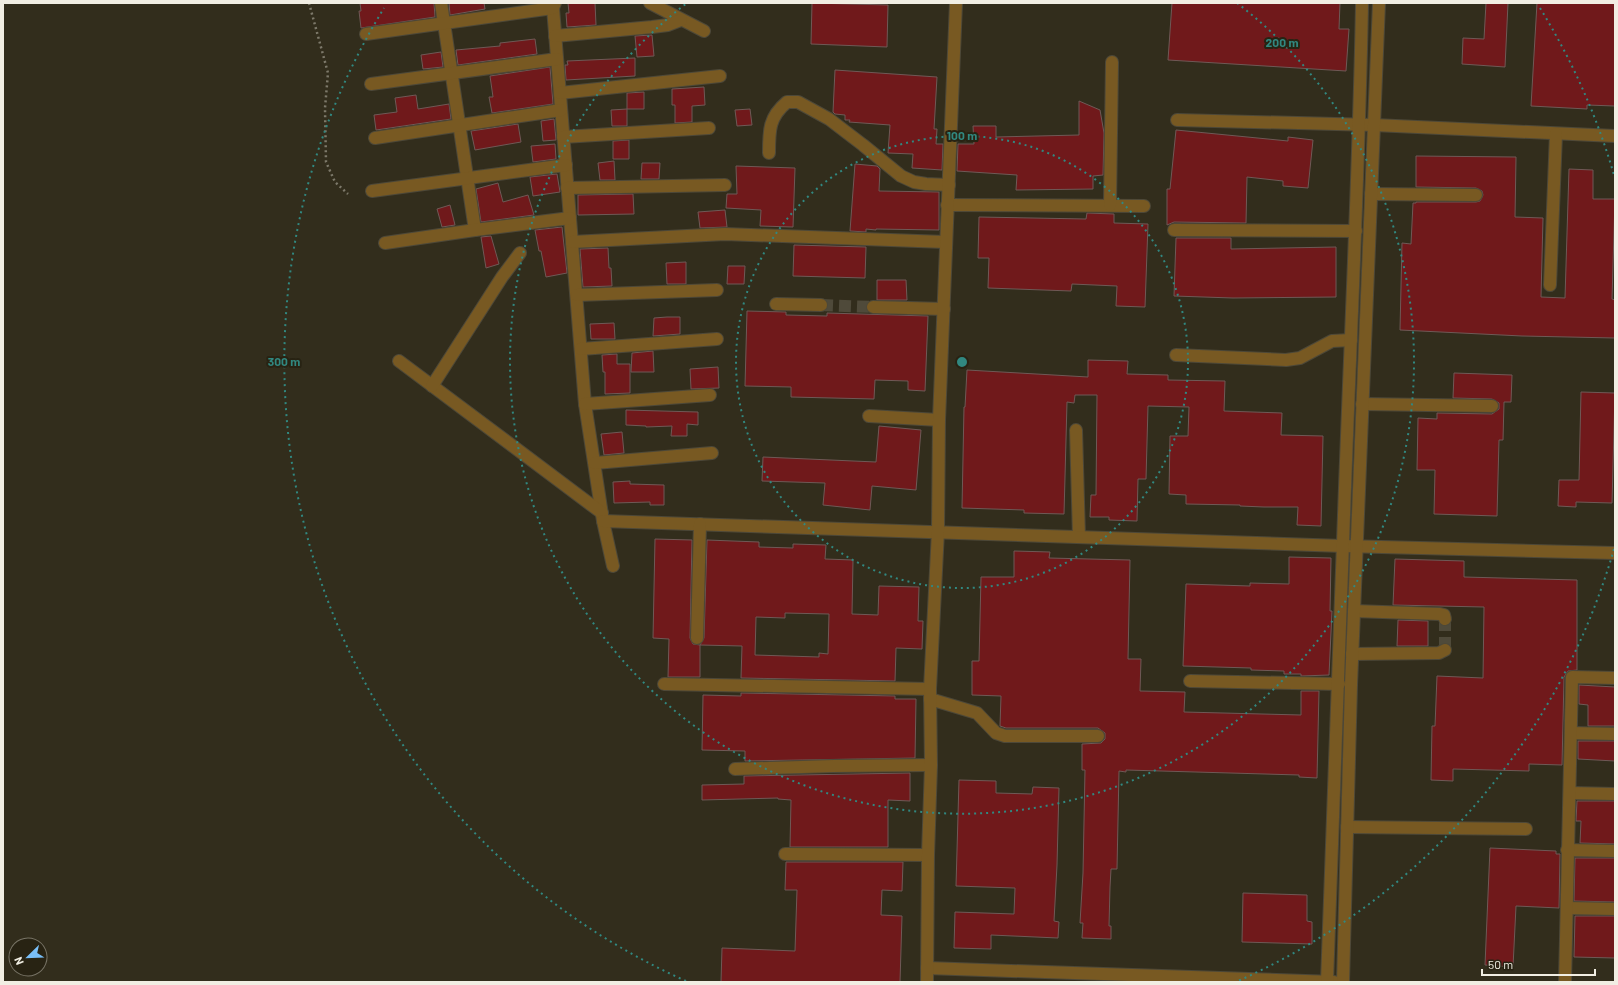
<svg xmlns="http://www.w3.org/2000/svg" width="1618" height="985" viewBox="0 0 1618 985" font-family="Barlow,sans-serif">
  <style>
    .building { fill: #70191b; stroke: #6f5956; fill-rule: evenodd }
    .lines { fill: none; stroke-linecap: round; stroke-linejoin: round }
    .minor-tunnel { stroke: #4f4a3a; stroke-width: 12; stroke-dasharray: 12 6; stroke-linecap: butt }
    .minor-casing { stroke: #4d4838; stroke-width: 14 }
    .path { stroke: #7d796a; stroke-width: 2.5; stroke-dasharray: 2 3; stroke-linecap: butt }
    .minor { stroke: #785922; stroke-width: 12 }
    .ring { fill: none; stroke: #318880; stroke-width: 2; stroke-dasharray: 2 4 }
    .centre { fill: #318880; stroke: #282313; stroke-width: 2 }
    .ring-label { font-size: 12px; text-anchor: middle; font-weight: bold; fill: #318880; stroke: #282313; stroke-width: 4; stroke-linejoin: round; paint-order: stroke }
  </style>
  <rect width="100%" height="100%" fill="#322d1c"/>
  <g class="building">
    <path d="M 360,3 L 434,3 L 435,17 L 361,28 L 359,11 L 361,11 Z"/>
    <path d="M 449,3 L 484,3 L 485,9 L 450,15 Z"/>
    <path d="M 568,3 L 595,3 L 596,25 L 567,27 L 566,13 L 569,13 Z"/>
    <path d="M 812,3 L 888,5 L 887,47 L 811,44 Z"/>
    <path d="M 1172,3 L 1340,3 L 1339,29 L 1349,29 L 1346,71 L 1168,60 Z"/>
    <path d="M 1486,3 L 1508,3 L 1505,67 L 1462,64 L 1463,38 L 1484,39 Z"/>
    <path d="M 1537,3 L 1615,3 L 1615,106 L 1587,105 L 1587,109 L 1531,106 Z"/>
    <path d="M 652,35 L 654,56 L 637,57 L 635,36 Z"/>
    <path d="M 535,39 L 537,54 L 458,65 L 456,50 L 500,46 L 500,43 Z"/>
    <path d="M 441,52 L 443,67 L 423,69 L 421,55 Z"/>
    <path d="M 635,58 L 635,76 L 566,80 L 565,65 L 568,65 L 567,61 Z"/>
    <path d="M 550,67 L 553,104 L 492,113 L 489,97 L 493,97 L 490,76 Z"/>
    <path d="M 835,70 L 937,77 L 934,129 L 937,129 L 936,144 L 943,144 L 942,170 L 912,168 L 913,154 L 888,153 L 890,125 L 849,122 L 850,120 L 845,120 L 845,115 L 835,114 L 833,112 Z"/>
    <path d="M 704,87 L 705,105 L 692,106 L 692,122 L 675,123 L 675,105 L 672,105 L 672,89 Z"/>
    <path d="M 644,92 L 644,109 L 627,109 L 627,93 Z"/>
    <path d="M 416,95 L 418,109 L 449,104 L 451,119 L 376,130 L 374,115 L 397,112 L 395,98 Z"/>
    <path d="M 1079,101 L 1100,110 L 1104,133 L 1103,175 L 1093,176 L 1093,189 L 1016,190 L 1017,175 L 957,171 L 958,144 L 974,144 L 973,126 L 996,126 L 996,137 L 1079,135 Z"/>
    <path d="M 627,109 L 627,126 L 612,126 L 611,110 Z"/>
    <path d="M 750,109 L 752,125 L 737,126 L 735,110 Z"/>
    <path d="M 554,119 L 556,140 L 543,141 L 541,121 Z"/>
    <path d="M 518,124 L 521,142 L 475,150 L 471,131 Z"/>
    <path d="M 1176,130 L 1288,141 L 1288,137 L 1313,140 L 1308,188 L 1283,186 L 1283,181 L 1247,177 L 1246,223 L 1174,222 L 1167,225 L 1167,189 L 1170,189 Z"/>
    <path d="M 629,140 L 629,159 L 613,159 L 613,141 Z"/>
    <path d="M 555,144 L 556,159 L 533,162 L 531,146 Z"/>
    <path d="M 1416,156 L 1516,157 L 1515,217 L 1543,218 L 1541,297 L 1565,298 L 1569,169 L 1593,170 L 1593,199 L 1615,199 L 1612,299 L 1615,300 L 1615,338 L 1522,336 L 1400,330 L 1402,243 L 1411,244 L 1413,203 L 1416,203 L 1416,202 L 1476,202 L 1480,201 L 1483,195 L 1482,191 L 1476,188 L 1416,187 Z"/>
    <path d="M 614,161 L 615,180 L 600,180 L 598,163 Z"/>
    <path d="M 642,163 L 660,163 L 659,179 L 641,179 Z"/>
    <path d="M 855,164 L 877,166 L 880,169 L 879,191 L 939,192 L 939,230 L 876,229 L 876,230 L 866,229 L 866,232 L 850,231 Z"/>
    <path d="M 736,166 L 795,168 L 793,227 L 760,226 L 761,210 L 726,208 L 727,194 L 737,194 Z"/>
    <path d="M 557,174 L 560,192 L 533,196 L 530,177 Z"/>
    <path d="M 498,183 L 503,202 L 528,195 L 534,215 L 481,222 L 476,189 Z"/>
    <path d="M 633,194 L 634,214 L 578,215 L 578,195 Z"/>
    <path d="M 450,205 L 455,225 L 442,227 L 437,209 Z"/>
    <path d="M 725,210 L 727,227 L 700,228 L 698,212 Z"/>
    <path d="M 1087,213 L 1114,214 L 1114,223 L 1148,224 L 1145,307 L 1116,306 L 1117,286 L 1072,284 L 1071,291 L 988,288 L 989,258 L 978,258 L 979,217 L 1086,219 Z"/>
    <path d="M 562,227 L 567,273 L 546,277 L 541,251 L 539,251 L 535,230 Z"/>
    <path d="M 491,236 L 499,264 L 486,268 L 481,237 Z"/>
    <path d="M 1176,238 L 1231,238 L 1231,249 L 1336,247 L 1336,297 L 1233,298 L 1174,296 Z"/>
    <path d="M 794,245 L 866,247 L 865,278 L 793,276 Z"/>
    <path d="M 608,248 L 609,268 L 611,268 L 612,286 L 583,287 L 580,249 Z"/>
    <path d="M 686,262 L 686,284 L 667,284 L 666,263 Z"/>
    <path d="M 728,266 L 745,266 L 744,284 L 727,284 Z"/>
    <path d="M 877,280 L 906,280 L 907,300 L 877,300 Z"/>
    <path d="M 747,311 L 786,312 L 786,315 L 827,316 L 827,313 L 928,316 L 925,391 L 908,390 L 908,381 L 875,380 L 874,399 L 791,397 L 791,387 L 745,386 Z"/>
    <path d="M 667,317 L 680,317 L 680,334 L 653,336 L 654,318 Z"/>
    <path d="M 614,323 L 615,339 L 591,339 L 590,324 Z"/>
    <path d="M 653,351 L 654,372 L 631,372 L 632,353 Z"/>
    <path d="M 617,354 L 617,364 L 630,364 L 630,393 L 605,394 L 605,372 L 603,372 L 602,355 Z"/>
    <path d="M 1088,360 L 1128,361 L 1127,374 L 1168,375 L 1168,380 L 1225,381 L 1224,411 L 1282,413 L 1281,435 L 1323,436 L 1321,526 L 1297,525 L 1298,507 L 1264,507 L 1240,506 L 1240,505 L 1186,504 L 1186,495 L 1169,494 L 1170,436 L 1188,436 L 1189,407 L 1148,406 L 1146,479 L 1138,479 L 1137,521 L 1109,520 L 1109,517 L 1090,517 L 1091,495 L 1096,495 L 1097,395 L 1075,395 L 1074,403 L 1067,402 L 1064,514 L 1024,513 L 1024,510 L 962,508 L 964,407 L 965,407 L 967,370 L 1088,377 Z"/>
    <path d="M 718,367 L 719,388 L 691,389 L 690,369 Z"/>
    <path d="M 1454,373 L 1512,375 L 1511,402 L 1504,402 L 1503,440 L 1499,440 L 1497,516 L 1434,514 L 1435,470 L 1417,470 L 1418,418 L 1437,419 L 1437,413 L 1492,414 L 1499,409 L 1499,403 L 1492,399 L 1453,398 Z"/>
    <path d="M 1581,392 L 1615,393 L 1612,503 L 1576,502 L 1576,507 L 1558,506 L 1559,480 L 1579,480 Z"/>
    <path d="M 626,410 L 698,412 L 698,425 L 687,424 L 687,436 L 671,436 L 672,426 L 646,427 L 646,426 L 626,425 Z"/>
    <path d="M 879,426 L 921,430 L 916,490 L 872,486 L 870,510 L 823,505 L 825,483 L 762,481 L 763,457 L 876,462 Z"/>
    <path d="M 622,432 L 624,453 L 604,455 L 601,434 Z"/>
    <path d="M 630,481 L 630,484 L 664,485 L 664,505 L 650,505 L 650,502 L 614,503 L 613,482 Z"/>
    <path d="M 655,539 L 692,540 L 690,638 L 693,644 L 700,645 L 700,677 L 668,677 L 669,639 L 653,638 Z"/>
    <path d="M 707,540 L 759,542 L 759,547 L 793,548 L 793,544 L 826,545 L 825,559 L 853,560 L 852,614 L 878,615 L 879,586 L 919,587 L 918,621 L 923,621 L 922,649 L 896,648 L 895,681 L 741,678 L 742,646 L 700,645 L 704,638 ZM 785,613 L 829,614 L 828,654 L 819,653 L 819,657 L 755,655 L 756,617 L 785,618 Z"/>
    <path d="M 1014,551 L 1050,552 L 1049,558 L 1130,560 L 1128,659 L 1141,659 L 1140,691 L 1185,692 L 1184,712 L 1301,715 L 1301,691 L 1319,691 L 1317,778 L 1299,777 L 1299,775 L 1126,770 L 1126,772 L 1119,771 L 1117,869 L 1111,869 L 1110,887 L 1109,926 L 1111,926 L 1111,939 L 1082,938 L 1083,923 L 1080,923 L 1083,873 L 1085,770 L 1082,770 L 1082,744 L 1101,743 L 1105,739 L 1105,733 L 1098,728 L 1006,728 L 1000,726 L 1001,696 L 972,695 L 972,661 L 979,661 L 981,577 L 1014,577 Z"/>
    <path d="M 1289,557 L 1331,558 L 1330,611 L 1332,611 L 1329,675 L 1301,676 L 1301,674 L 1284,674 L 1284,671 L 1251,670 L 1251,668 L 1183,666 L 1186,584 L 1250,586 L 1250,583 L 1289,584 Z"/>
    <path d="M 1395,559 L 1464,561 L 1464,577 L 1577,580 L 1577,670 L 1568,671 L 1564,677 L 1562,765 L 1529,764 L 1529,771 L 1453,769 L 1453,781 L 1431,780 L 1432,726 L 1435,726 L 1437,676 L 1483,678 L 1484,607 L 1393,605 Z"/>
    <path d="M 1398,620 L 1428,621 L 1428,646 L 1397,646 Z"/>
    <path d="M 1579,685 L 1615,687 L 1615,726 L 1588,726 L 1588,705 L 1579,704 Z"/>
    <path d="M 741,693 L 895,696 L 895,699 L 916,699 L 915,758 L 745,761 L 745,751 L 702,750 L 703,695 L 741,696 Z"/>
    <path d="M 1578,741 L 1615,741 L 1615,761 L 1578,759 Z"/>
    <path d="M 910,773 L 910,801 L 888,800 L 888,847 L 790,847 L 791,800 L 778,799 L 778,798 L 702,800 L 702,785 L 744,784 L 744,776 Z"/>
    <path d="M 959,780 L 996,781 L 996,793 L 1032,794 L 1033,787 L 1059,788 L 1057,865 L 1054,921 L 1059,922 L 1058,938 L 991,935 L 991,949 L 954,948 L 955,912 L 1014,914 L 1015,888 L 956,886 Z"/>
    <path d="M 1577,801 L 1615,801 L 1615,844 L 1580,843 L 1581,821 L 1576,821 Z"/>
    <path d="M 1490,848 L 1556,851 L 1556,854 L 1560,854 L 1559,908 L 1516,906 L 1513,967 L 1485,965 Z"/>
    <path d="M 1575,858 L 1615,858 L 1615,902 L 1574,901 Z"/>
    <path d="M 786,862 L 903,862 L 902,891 L 882,890 L 881,915 L 902,916 L 900,982 L 721,982 L 722,948 L 795,951 L 797,890 L 785,890 Z"/>
    <path d="M 1243,893 L 1307,895 L 1307,921 L 1312,922 L 1312,944 L 1242,942 Z"/>
    <path d="M 1575,916 L 1615,916 L 1615,958 L 1574,957 Z"/>
  </g>
  <g class="lines">
    <g class="minor-tunnel">
      <path d="M 821,305 L 873,307"/>
      <path d="M 1445,619 L 1445,650"/>
    </g>
    <g class="minor-casing">
      <g id="minor">
        <path d="M 441,3 L 475,230"/>
        <path d="M 555,3 L 553,8 L 585,404 L 603,521 L 613,566"/>
        <path d="M 650,3 L 704,31"/>
        <path d="M 366,34 L 553,8"/>
        <path d="M 555,36 L 652,27 L 668,25 L 681,20"/>
        <path d="M 371,84 L 557,59"/>
        <path d="M 560,93 L 720,76"/>
        <path d="M 1177,120 L 1374,125 L 1615,136"/>
        <path d="M 563,137 L 709,128"/>
        <path d="M 375,138 L 561,110"/>
        <path d="M 769,153 C 769,130 769,117 787,102 L 798,102 L 829,119 L 863,145 L 901,176 L 914,182 L 926,184 L 949,185"/>
        <path d="M 567,188 L 725,185"/>
        <path d="M 372,191 L 566,165"/>
        <path d="M 1371,194 L 1476,195"/>
        <path d="M 947,205 L 1144,206"/>
        <path d="M 1110,205 L 1112,62"/>
        <path d="M 1174,230 L 1356,231"/>
        <path d="M 572,242 L 725,234 L 945,242"/>
        <path d="M 385,243 L 475,230 L 570,218"/>
        <path d="M 1550,285 L 1556,134"/>
        <path d="M 577,295 L 717,290"/>
        <path d="M 776,304 L 821,305"/>
        <path d="M 873,307 L 944,309"/>
        <path d="M 581,349 L 717,339"/>
        <path d="M 1176,355 L 1286,360 L 1300,358 L 1332,341 L 1351,340"/>
        <path d="M 399,361 L 602,513"/>
        <path d="M 432,386 L 502,277 L 520,253"/>
        <path d="M 585,404 L 710,395"/>
        <path d="M 1362,404 L 1492,406"/>
        <path d="M 869,416 L 939,420"/>
        <path d="M 1076,430 L 1079,537"/>
        <path d="M 595,463 L 712,453"/>
        <path d="M 603,521 L 1343,546 L 1615,553"/>
        <path d="M 1354,611 L 1440,614 L 1444,615 L 1445,619"/>
        <path d="M 697,638 L 700,524"/>
        <path d="M 1352,654 L 1439,653 L 1445,650"/>
        <path d="M 1190,681 L 1339,684"/>
        <path d="M 664,684 L 930,689"/>
        <path d="M 930,699 L 977,713 L 996,733 L 1005,736 L 1098,736"/>
        <path d="M 1571,733 L 1615,734"/>
        <path d="M 735,769 L 834,766 L 931,765"/>
        <path d="M 1570,793 L 1615,794"/>
        <path d="M 1347,827 L 1526,829"/>
        <path d="M 1567,850 L 1615,851"/>
        <path d="M 785,854 L 928,855"/>
        <path d="M 1567,908 L 1615,909"/>
        <path d="M 927,968 L 1334,982"/>
        <path d="M 927,982 L 928,855 L 931,765 L 930,689 L 938,531 L 939,420 L 956,3"/>
        <path d="M 1327,982 C 1333,826 1338,670 1344,515 C 1350,344 1359,174 1362,3"/>
        <path d="M 1343,982 L 1351,685 L 1379,3"/>
        <path d="M 1565,982 L 1572,677 L 1615,678"/>
      </g>
    </g>
    <path class="path" d="M 309,3 L 328,73 L 325,108 L 326,162 L 335,182 L 348,194"/>
    <use href="#minor" class="minor"/>
  </g>
  <g class="ring">
    <circle cx="962" cy="362" r="226"/>
    <path d="M1237 3A452 452 0 1 1 687 3"/>
    <path d="M1614 549A678 678 0 0 1 1238 981M686 981A678 678 0 0 1 384 8M1540 8A678 678 0 0 1 1614 175"/>
  </g>
  <circle cx="962" cy="362" r="6" class="centre"/>
  <g class="ring-label">
    <text x="1282" y="47">200 m</text>
    <text x="962" y="140">100 m</text>
    <text x="284" y="366">300 m</text>
  </g>
  <rect width="1618" height="985" fill="none" stroke="#f1eee3" stroke-width="8"/>
  <g transform="translate(28 957) rotate(247)"><circle r="19" fill="#282313" stroke="#787466"/>
  <path d="M0-3L7 15L0 10L-7 15Z" fill="#79bff8"/>
  <text y="-6" font-size="11" font-weight="bold" text-anchor="middle" fill="#f1eee3">N</text>
  </g>
  <path d="M1482 969v6h113v-6" fill="none" stroke="#f1eee3" stroke-width="2"/>
  <text x="1488" y="969" font-size="12" fill="#f1eee3" stroke="#282313" stroke-width="3" paint-order="stroke">50 m</text>
</svg>
